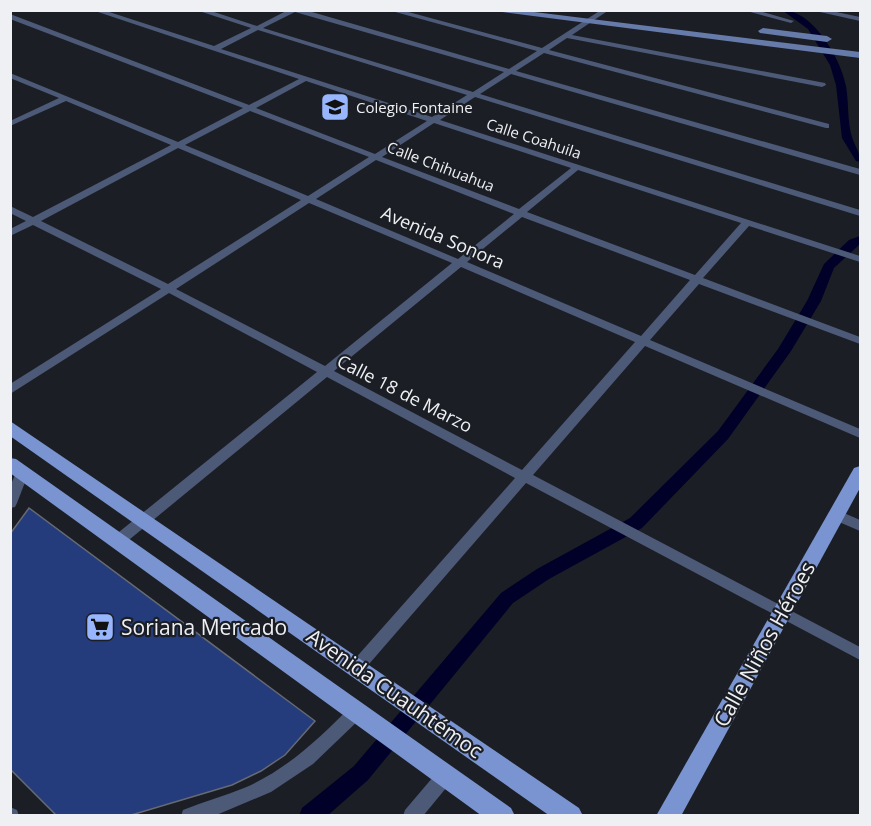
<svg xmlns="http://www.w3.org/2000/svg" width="871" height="826" viewBox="0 0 871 826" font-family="'Open Sans',sans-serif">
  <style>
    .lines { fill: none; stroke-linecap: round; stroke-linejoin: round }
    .canal { fill: #010028; fill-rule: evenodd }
    .building { fill: #243b7c; stroke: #676a72; stroke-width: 1.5 }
    .minor { fill: #4c5977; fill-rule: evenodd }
    .secondary { fill: #667baa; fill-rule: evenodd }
    .primary { fill: #7a94d2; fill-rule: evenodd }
    .labels { text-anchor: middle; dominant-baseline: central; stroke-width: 4.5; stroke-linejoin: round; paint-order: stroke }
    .far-poi-label { font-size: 15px; fill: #eef0f4; stroke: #1b1e24; text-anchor: start }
    .far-street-label { font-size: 15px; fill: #eef0f4; stroke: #1b1e24 }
    .street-label { font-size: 18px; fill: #eef0f4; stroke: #1b1e24 }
    .near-poi-label { font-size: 21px; fill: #eef0f4; stroke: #1b1e24; text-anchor: start }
    .near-street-label { font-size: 21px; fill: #eef0f4; stroke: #1b1e24 }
  </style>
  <rect width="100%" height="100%" fill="#1b1e24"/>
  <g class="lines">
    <g class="canal">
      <path d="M 782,10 C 813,10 841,59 846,86 C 849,103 847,121 852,137 C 855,147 860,151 860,162 L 856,161 L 842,138 L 836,85 L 830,65 L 808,29 Z"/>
      <path d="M 860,236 L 860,244 L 834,268 L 821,301 L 791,351 L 728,439 L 642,528 L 549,579 L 513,603 L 368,780 L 327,816 L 299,816 L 302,808 L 354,766 L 501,593 L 537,569 L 630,518 L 718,431 L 778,349 L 807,301 L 824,264 L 849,240 Z"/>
    </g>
  </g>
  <path class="building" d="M 29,508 L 315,721 L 285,755 L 261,771 L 232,785 L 128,816 L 57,816 L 10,769 L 10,534 Z"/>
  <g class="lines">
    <g class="minor">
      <path d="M 92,10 L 103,10 L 214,46 L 251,28 L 196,10 L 208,10 L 257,26 L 288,10 L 305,10 L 509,69 L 537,51 L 388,10 L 401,10 L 542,48 L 601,10 L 609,10 L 572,35 L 825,83 L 826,85 L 822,87 L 567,38 L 549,50 L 829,124 L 829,128 L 826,128 L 544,53 L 516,71 L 860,169 L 860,175 L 511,74 L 480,94 L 860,210 L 860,216 L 475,97 L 440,120 L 860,256 L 860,262 L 749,226 L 703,278 L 860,337 L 860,344 L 699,284 L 650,340 L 860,429 L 860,438 L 645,346 L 533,475 L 860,647 L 860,660 L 526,483 L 363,671 L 358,673 L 353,671 L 350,666 L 353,661 L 515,478 L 327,377 L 124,544 L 119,545 L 114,544 L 112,540 L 114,536 L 317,372 L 169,293 L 10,394 L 10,384 L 161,289 L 33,225 L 10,236 L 10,229 L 26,221 L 10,213 L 10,206 L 33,217 L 171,145 L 66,101 L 10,126 L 10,121 L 59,98 L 10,78 L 10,73 L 178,142 L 243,108 L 10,19 L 10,14 L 249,105 L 299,79 ZM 295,12 L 504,72 L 473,92 L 263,28 ZM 258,30 L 467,95 L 432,117 L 221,49 ZM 306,81 L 427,121 L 375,154 L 256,108 ZM 250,111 L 369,157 L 308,196 L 185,145 ZM 434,123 L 571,168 L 519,209 L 382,157 ZM 178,148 L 301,200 L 168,284 L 41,221 ZM 376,160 L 514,214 L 458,259 L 316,199 ZM 578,170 L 741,223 L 695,275 L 527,212 ZM 309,203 L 452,263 L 325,366 L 176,289 ZM 522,217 L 690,280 L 641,336 L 467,262 ZM 461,267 L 635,342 L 522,470 L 334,371 Z"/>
      <path d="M 743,10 L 756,10 L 794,21 L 791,23 Z"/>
      <path d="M 811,10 L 827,10 L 860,17 L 860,21 Z"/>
      <path d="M 23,467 L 28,469 L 29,472 L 17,503 L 15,507 L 10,508 L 10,486 L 18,469 Z"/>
      <path d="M 837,510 L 860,520 L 860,531 L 832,519 L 830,515 L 832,511 Z"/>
      <path d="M 356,705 L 362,707 L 364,712 L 362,717 L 313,764 L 271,792 L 214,816 L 181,816 L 183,810 C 203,802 224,796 244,788 C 286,770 319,739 350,707 Z"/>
      <path d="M 445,768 L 451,770 L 453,776 L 451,782 L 423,816 L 403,816 L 405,810 L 439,770 Z"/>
      <path d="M 10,807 L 17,810 L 19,816 L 10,816 Z"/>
    </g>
    <g class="secondary">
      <path d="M 487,10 L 518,10 L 860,52 L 860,58 Z"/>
      <path d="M 763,28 L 827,36 L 832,39 L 827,42 L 760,33 L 758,31 Z"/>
    </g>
    <g class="primary">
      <path d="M 10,421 L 579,808 L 583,816 L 550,816 L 10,436 Z"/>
      <path d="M 10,458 L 16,459 L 511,808 L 515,816 L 482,816 L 10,473 Z"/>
      <path d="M 860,466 L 860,488 L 681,816 L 656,816 L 854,468 Z"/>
    </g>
  </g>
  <defs>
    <g id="school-square" transform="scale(1.5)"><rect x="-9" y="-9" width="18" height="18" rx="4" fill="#97b6fd" stroke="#1b1e24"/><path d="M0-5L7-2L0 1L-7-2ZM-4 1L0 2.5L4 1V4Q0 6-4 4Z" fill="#111"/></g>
    <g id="supermarket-square" transform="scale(1.5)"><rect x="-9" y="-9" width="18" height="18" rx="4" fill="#97b6fd" stroke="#1b1e24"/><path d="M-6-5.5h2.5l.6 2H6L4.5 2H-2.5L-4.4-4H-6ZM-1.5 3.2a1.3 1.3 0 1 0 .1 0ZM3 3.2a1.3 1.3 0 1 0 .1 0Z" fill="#111"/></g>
  </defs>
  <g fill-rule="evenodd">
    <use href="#school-square" x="335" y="107"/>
    <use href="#supermarket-square" x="100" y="627"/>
  </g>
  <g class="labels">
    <g class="far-poi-label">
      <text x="356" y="107">Colegio Fontaine</text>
    </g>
    <g class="far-street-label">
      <text transform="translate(534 138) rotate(18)">Calle Coahuila</text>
      <text transform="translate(441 166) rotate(21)">Calle Chihuahua</text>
    </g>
    <g class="street-label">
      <text transform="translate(443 237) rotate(23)">Avenida Sonora</text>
      <text transform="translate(405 393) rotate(27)">Calle 18 de Marzo</text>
    </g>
    <g class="near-poi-label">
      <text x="121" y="627">Soriana Mercado</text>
    </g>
    <g class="near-street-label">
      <text transform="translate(764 644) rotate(-61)">Calle Niños Héroes</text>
      <text transform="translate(395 693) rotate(35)">Avenida Cuauhtémoc</text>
    </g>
  </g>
  <rect width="871" height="826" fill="none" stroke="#eef0f4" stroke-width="24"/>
</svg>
